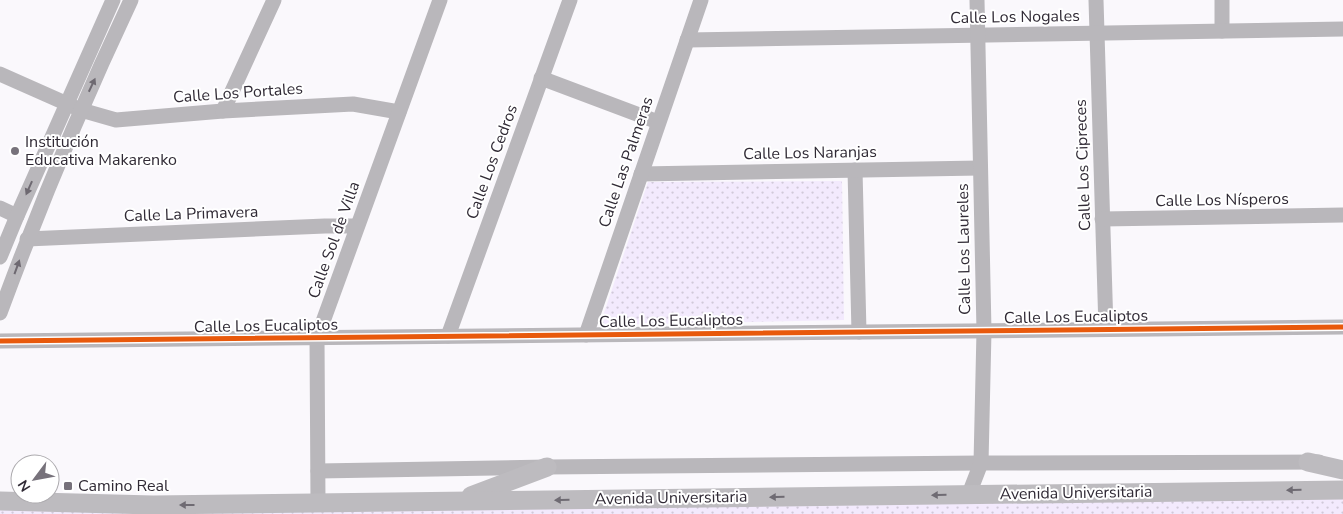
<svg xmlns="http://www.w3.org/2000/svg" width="1343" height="514" viewBox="0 0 1343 514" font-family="'Nunito Sans',sans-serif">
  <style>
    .park { fill: url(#park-dots) }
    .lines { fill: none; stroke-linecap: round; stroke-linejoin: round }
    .minor { stroke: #b9b7bb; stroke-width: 15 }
    .major { stroke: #bdbbbf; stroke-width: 19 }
    .cycleway-casing { stroke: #fff; stroke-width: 8 }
    .cycleway { stroke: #e8590c; stroke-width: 5 }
    .oneway { fill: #6e6971 }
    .oneway2 { fill: #6f6b73 }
    .poi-dot { fill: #77727b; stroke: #fff; stroke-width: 2 }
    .labels { text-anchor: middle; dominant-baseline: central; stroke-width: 4; stroke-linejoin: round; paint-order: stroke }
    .street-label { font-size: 16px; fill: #302a35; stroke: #fff }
    .poi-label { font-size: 16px; fill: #302a35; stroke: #fff; text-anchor: start }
  </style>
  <defs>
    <pattern id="park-dots" width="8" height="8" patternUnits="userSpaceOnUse" patternTransform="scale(1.25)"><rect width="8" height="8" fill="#f3eafd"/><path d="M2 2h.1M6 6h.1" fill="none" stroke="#d1c9d9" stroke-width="1.8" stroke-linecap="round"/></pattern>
  </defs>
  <rect width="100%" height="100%" fill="#faf8fc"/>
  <g class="park">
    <path d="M 842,181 L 844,320 L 600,325 L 648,182 Z"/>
    <path d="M 1343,497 L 1343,514 L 0,514 L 0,508 Z"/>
  </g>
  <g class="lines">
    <g class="minor">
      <path d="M 1096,0 L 1106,329"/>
      <path d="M 1222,0 L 1222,31"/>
      <path d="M 687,40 L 1343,29"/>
      <path d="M 0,74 L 81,110 L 116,120 L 223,111 L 353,104 L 399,112"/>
      <path d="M 541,78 L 658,122"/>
      <path d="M 223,111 L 274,0"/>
      <path d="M 855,170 L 859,332"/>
      <path d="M 641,174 L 980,168"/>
      <path d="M 0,208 L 17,216"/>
      <path d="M 1102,219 L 1343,215"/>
      <path d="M 27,239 L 325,226 L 357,226"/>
      <path d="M 0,257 L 17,216 L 113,0"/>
      <path d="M 0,313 C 39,207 83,102 131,0"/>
      <path d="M 586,335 L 701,0"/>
      <path d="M 448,336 L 570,0"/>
      <path d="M 0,341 L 1343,327"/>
      <path d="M 318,471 L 547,467 L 981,463 L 1319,462"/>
      <path d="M 969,494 L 981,463 L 984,331 L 977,0"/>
      <path d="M 318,503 L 317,338 L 440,0"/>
    </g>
    <g class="major">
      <path d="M 1308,462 L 1343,470"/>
      <path d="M 471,496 L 547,467"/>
      <path d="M 0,501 L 153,505 L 234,504 L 1343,490"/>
    </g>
    <g class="cycleway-casing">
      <path id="cycleway" d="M 0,341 L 1343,327"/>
    </g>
    <use href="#cycleway" class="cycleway"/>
  </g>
  <defs><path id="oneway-solid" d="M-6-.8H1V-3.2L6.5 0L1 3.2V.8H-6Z" transform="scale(1.25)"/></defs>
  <g class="oneway">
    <use href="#oneway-solid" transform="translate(92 85) rotate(-65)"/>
    <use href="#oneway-solid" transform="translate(29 188) rotate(114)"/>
    <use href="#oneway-solid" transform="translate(17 267) rotate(-70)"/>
  </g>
  <g class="oneway2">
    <use href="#oneway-solid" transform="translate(1294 490) rotate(179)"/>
    <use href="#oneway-solid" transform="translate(939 495) rotate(179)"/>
    <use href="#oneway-solid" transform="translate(777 497) rotate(179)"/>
    <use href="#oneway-solid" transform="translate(562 500) rotate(179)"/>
    <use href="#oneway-solid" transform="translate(187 505) rotate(180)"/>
  </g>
  <g class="poi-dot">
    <circle cx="15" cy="151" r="5"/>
    <rect x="63" y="481" width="10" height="10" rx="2.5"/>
  </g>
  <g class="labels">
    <g class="street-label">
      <text transform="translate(1015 17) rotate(-1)">Calle Los Nogales</text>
      <text transform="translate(238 93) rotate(-4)">Calle Los Portales</text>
      <text transform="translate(810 153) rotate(-1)">Calle Los Naranjas</text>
      <text transform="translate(492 162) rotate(-70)">Calle Los Cedros</text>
      <text transform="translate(626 162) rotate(-71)">Calle Las Palmeras</text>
      <text transform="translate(1083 165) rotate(-92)">Calle Los Cipreces</text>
      <text transform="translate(1222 200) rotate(-1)">Calle Los Nísperos</text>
      <text transform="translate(191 214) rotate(-2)">Calle La Primavera</text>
      <text transform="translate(334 240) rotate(-70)">Calle Sol de Villa</text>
      <text transform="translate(964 249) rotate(-91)">Calle Los Laureles</text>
      <text transform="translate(1076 317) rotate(-1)">Calle Los Eucaliptos</text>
      <text transform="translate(671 321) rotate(-1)">Calle Los Eucaliptos</text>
      <text transform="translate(266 326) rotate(-1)">Calle Los Eucaliptos</text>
      <text transform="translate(1076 493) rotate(-1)">Avenida Universitaria</text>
      <text transform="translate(671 498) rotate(-1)">Avenida Universitaria</text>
    </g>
    <g class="poi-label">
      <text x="25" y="142">Institución<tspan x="25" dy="18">Educativa Makarenko</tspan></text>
      <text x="78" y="486">Camino Real</text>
    </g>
  </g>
  <g transform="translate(35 479) rotate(238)"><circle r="24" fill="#ffffff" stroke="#acaaae"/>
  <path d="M0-4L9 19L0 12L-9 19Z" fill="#77727b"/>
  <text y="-8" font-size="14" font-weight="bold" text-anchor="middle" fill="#302a35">N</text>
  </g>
</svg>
